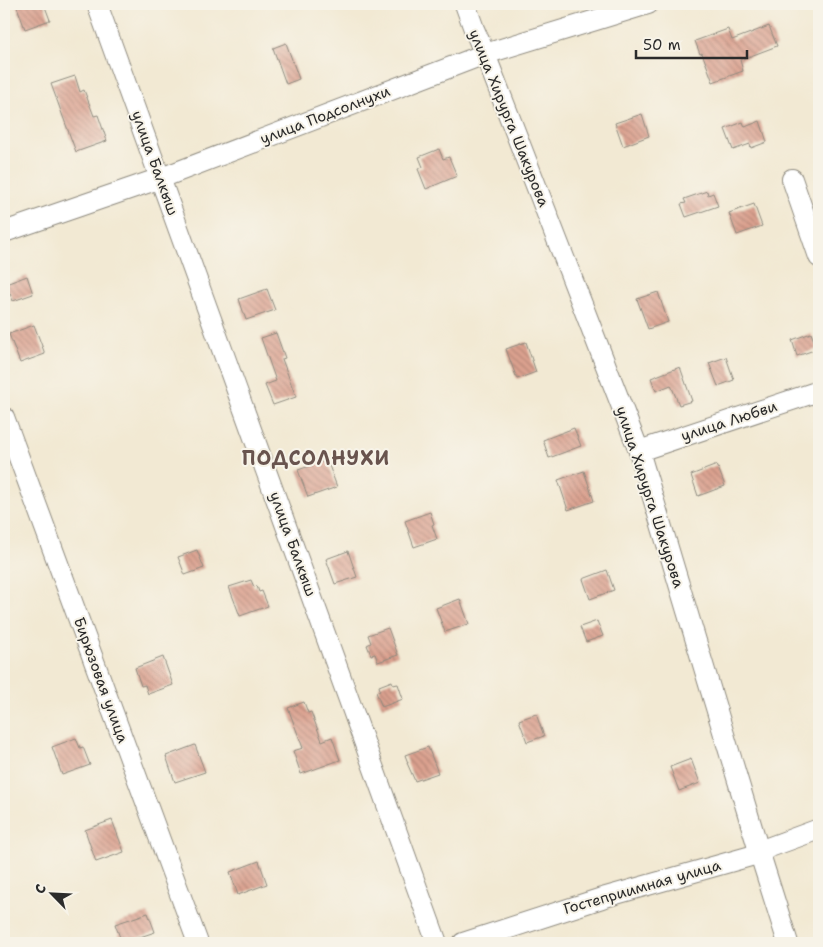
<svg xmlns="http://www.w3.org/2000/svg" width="823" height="947" viewBox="0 0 823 947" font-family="'Shantell Sans',sans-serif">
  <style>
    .building { fill: url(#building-back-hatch) }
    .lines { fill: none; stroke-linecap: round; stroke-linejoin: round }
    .minor-casing { stroke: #8e8a7f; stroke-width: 22 }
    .minor { stroke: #fff; stroke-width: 20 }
    .labels { text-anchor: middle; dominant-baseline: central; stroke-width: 4; stroke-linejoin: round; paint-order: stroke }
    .street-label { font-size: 15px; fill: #2b2b2b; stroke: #f7f3e8 }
    .district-label { font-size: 20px; font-weight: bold; letter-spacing: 1px; fill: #69544e; stroke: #f7f3e8 }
  </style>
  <defs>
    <pattern id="building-back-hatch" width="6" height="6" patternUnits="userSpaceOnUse" patternTransform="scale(1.25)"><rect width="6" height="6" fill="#dba18f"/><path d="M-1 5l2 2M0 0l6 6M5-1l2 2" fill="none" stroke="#b28375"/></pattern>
  </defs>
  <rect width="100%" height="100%" fill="#f7f3e8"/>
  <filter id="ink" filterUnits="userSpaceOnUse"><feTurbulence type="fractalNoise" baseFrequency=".02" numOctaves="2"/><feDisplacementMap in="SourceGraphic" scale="10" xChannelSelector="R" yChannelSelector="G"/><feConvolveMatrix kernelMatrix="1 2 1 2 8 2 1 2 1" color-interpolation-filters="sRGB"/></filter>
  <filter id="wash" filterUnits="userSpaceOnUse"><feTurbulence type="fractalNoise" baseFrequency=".0096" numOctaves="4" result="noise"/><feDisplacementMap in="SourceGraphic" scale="20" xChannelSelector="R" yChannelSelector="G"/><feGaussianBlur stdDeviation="1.12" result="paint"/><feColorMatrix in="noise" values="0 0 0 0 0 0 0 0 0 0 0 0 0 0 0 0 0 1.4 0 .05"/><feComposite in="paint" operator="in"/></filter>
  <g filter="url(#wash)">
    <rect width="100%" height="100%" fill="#f2e9d3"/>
    <g id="blocks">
      <g class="building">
        <path d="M 16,4 L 44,4 L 50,20 L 25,29 Z"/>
        <path d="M 769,26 L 777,46 L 740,60 L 743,71 L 713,82 L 702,53 L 700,54 L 695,41 L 728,29 L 732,40 Z"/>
        <path d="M 286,43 L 299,79 L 286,84 L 273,48 Z"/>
        <path d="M 75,76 L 80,92 L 84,90 L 94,116 L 98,115 L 107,141 L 76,152 L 51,84 Z"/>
        <path d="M 642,114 L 649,136 L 623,146 L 615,123 Z"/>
        <path d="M 760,121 L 767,142 L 751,148 L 750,144 L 733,150 L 725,129 L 743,122 L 745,127 Z"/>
        <path d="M 439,149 L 443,159 L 449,157 L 457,176 L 426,189 L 418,169 L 423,167 L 419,157 Z"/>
        <path d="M 707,191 L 708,195 L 713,193 L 718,206 L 686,217 L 681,204 L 686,203 L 684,199 Z"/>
        <path d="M 754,204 L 762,226 L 737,235 L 729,213 Z"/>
        <path d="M 27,276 L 33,294 L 13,301 L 6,284 Z"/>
        <path d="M 267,289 L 275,310 L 246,320 L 239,299 Z"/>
        <path d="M 658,292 L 668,322 L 648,329 L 637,299 Z"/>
        <path d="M 34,325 L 45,354 L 20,363 L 9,334 Z"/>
        <path d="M 276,333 L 285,358 L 282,359 L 296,397 L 273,405 L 265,385 L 276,381 L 261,338 Z"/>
        <path d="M 811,333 L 817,349 L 797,356 L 792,340 Z"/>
        <path d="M 526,342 L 536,372 L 517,379 L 506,349 Z"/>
        <path d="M 726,357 L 734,380 L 718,386 L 709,363 Z"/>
        <path d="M 680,367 L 692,401 L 679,405 L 671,385 L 656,391 L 651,378 Z"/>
        <path d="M 574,428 L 581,446 L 549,458 L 543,440 Z"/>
        <path d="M 327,460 L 337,487 L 308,497 L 298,470 Z"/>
        <path d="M 717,465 L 725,486 L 698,496 L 691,475 Z"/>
        <path d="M 584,471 L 594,501 L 568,510 L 558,480 Z"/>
        <path d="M 430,512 L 434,524 L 432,525 L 437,539 L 414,547 L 405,521 Z"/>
        <path d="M 197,550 L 204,568 L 185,575 L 178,557 Z"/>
        <path d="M 348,551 L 357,577 L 335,584 L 326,559 Z"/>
        <path d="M 607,570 L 614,590 L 590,599 L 583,579 Z"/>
        <path d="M 251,580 L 254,587 L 257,586 L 259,592 L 262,591 L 268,606 L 240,616 L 229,587 Z"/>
        <path d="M 460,599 L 469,624 L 445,632 L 436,608 Z"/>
        <path d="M 597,621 L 603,636 L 586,642 L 580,627 Z"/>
        <path d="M 388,628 L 398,655 L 378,662 L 375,654 L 371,655 L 367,645 L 371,643 L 368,635 Z"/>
        <path d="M 163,657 L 173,685 L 148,694 L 145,685 L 141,686 L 135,668 Z"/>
        <path d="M 392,681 L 393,685 L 398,684 L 403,699 L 382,707 L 376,692 L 380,690 L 379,686 Z"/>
        <path d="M 304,702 L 308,713 L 311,712 L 322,741 L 332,737 L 340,760 L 301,774 L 293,751 L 303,748 L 288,708 Z"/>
        <path d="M 536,714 L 544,736 L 527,742 L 519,720 Z"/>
        <path d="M 76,738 L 80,748 L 83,747 L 90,765 L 62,775 L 52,747 Z"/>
        <path d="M 195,745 L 205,772 L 175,782 L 166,756 Z"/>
        <path d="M 428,747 L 438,773 L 415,781 L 407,763 L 408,763 L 405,755 Z"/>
        <path d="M 691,759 L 700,783 L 679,791 L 670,767 Z"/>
        <path d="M 112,820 L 124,852 L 96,862 L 85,830 Z"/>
        <path d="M 259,861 L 267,884 L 238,895 L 230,872 Z"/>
        <path d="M 148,913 L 155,932 L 122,943 L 115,924 Z"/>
      </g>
    </g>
  </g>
  <g filter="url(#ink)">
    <use href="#blocks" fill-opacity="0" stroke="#8e8a7f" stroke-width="1"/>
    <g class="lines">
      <g class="minor-casing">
        <g id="minor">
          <path d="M 97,4 L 437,943"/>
          <path d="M 465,4 L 474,29 L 485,54 L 639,451 L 759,851 L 788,943"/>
          <path d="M 792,179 L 819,257"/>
          <path d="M 4,232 L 161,178 L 485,54 L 648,4"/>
          <path d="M 4,417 L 198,943"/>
          <path d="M 639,451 L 819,391"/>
          <path d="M 463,943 L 602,898 L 751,856 L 759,851 L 819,829"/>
        </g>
      </g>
      <use href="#minor" class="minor"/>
    </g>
  </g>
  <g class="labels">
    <g class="street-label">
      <text transform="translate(325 115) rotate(-21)">улица Подсолнухи</text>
      <text transform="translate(509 118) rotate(68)">улица Хирурга Шакурова</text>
      <text transform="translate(155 163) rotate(70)">улица Балкыш</text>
      <text transform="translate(729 421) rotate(-18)">улица Любви</text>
      <text transform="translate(650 497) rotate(72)">улица Хирурга Шакурова</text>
      <text transform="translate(293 544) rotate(70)">улица Балкыш</text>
      <text transform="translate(101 680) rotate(70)">Бирюзовая улица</text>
      <text transform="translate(642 887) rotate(-16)">Гостеприимная улица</text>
    </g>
    <g class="district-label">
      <text x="316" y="458">ПОДСОЛНУХИ</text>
    </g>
  </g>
  <rect width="823" height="947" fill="none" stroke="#f7f3e8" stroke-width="20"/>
  <g transform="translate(52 894) rotate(294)" stroke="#f7f3e8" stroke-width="4" paint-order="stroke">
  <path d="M0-4L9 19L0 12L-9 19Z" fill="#2b2b2b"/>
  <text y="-8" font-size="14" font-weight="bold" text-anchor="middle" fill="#2b2b2b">С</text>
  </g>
  <path d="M636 50v8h111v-8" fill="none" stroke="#2b2b2b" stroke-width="2.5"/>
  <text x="643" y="50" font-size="15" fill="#2b2b2b" stroke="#f7f3e8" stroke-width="4" paint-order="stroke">50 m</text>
</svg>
